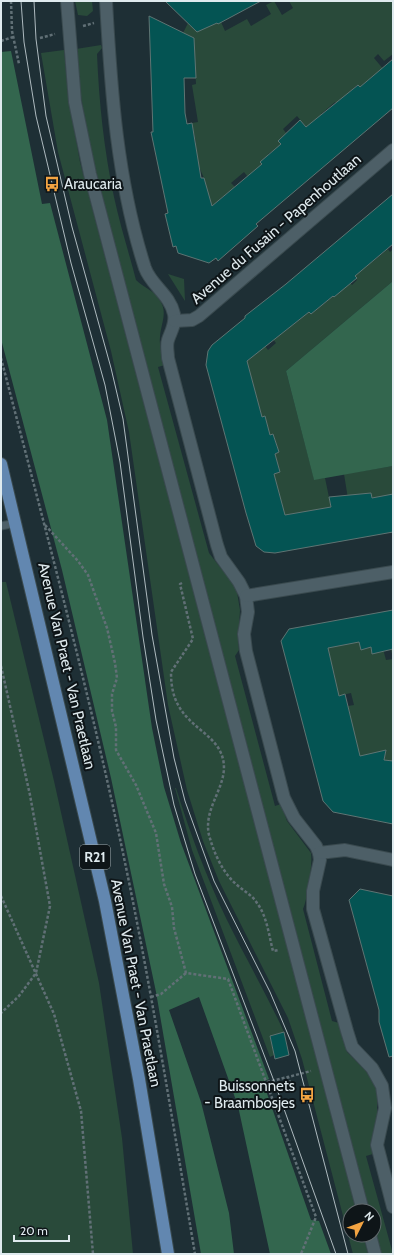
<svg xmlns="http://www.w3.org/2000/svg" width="394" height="1255" viewBox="0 0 394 1255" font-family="Cabin,sans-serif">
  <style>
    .green { fill: #294a3a }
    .forest { fill: #33664e }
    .building { fill: #045453; stroke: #5e7473 }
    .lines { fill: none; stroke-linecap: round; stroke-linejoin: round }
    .lane-casing { stroke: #3a4a4f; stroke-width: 9 }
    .street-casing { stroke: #3a4a4f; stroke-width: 14 }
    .primary-casing { stroke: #3a4a4f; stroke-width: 14 }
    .path { stroke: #617076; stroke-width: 2.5; stroke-dasharray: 3 2; stroke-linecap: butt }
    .lane { stroke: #4d5f67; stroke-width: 7 }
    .street { stroke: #4d5f67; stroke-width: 12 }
    .primary { stroke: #6287b0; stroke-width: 12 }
    .tram { stroke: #aebabf; stroke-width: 1 }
    .labels { text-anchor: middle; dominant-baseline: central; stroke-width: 4; stroke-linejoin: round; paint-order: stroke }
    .shield { fill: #0e1518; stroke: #a0aaae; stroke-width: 1 }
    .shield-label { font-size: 14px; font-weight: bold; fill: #dfeaee }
    .poi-label { font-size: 15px; fill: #dfeaee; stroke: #0e1518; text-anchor: start }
    .street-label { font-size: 15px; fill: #dfeaee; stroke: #0e1518 }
  </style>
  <rect width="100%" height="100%" fill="#1e2f35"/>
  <g class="green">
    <path d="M 75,1 L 92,1 L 93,11 L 87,16 L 78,15 Z"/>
    <path d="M 274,1 L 282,15 L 293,8 L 289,1 L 393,1 L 393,54 L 384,61 L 378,54 L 374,58 L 384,70 L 374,75 L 360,87 L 357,85 L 345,96 L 338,105 L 335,102 L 321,114 L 325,120 L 309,130 L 297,116 L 283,129 L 286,133 L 278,141 L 282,145 L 268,154 L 266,169 L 251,181 L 244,172 L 231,183 L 235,187 L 220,199 L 214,223 L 204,178 L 189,144 L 196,143 L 192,123 L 198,122 L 192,85 L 196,84 L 195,64 L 183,33 L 188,23 L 190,26 L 199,21 L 221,22 L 225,31 L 247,19 L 251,26 L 271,14 L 266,5 Z"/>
    <path d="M 101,45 L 102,48 L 97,54 C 99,102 104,150 114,197 C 120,225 129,253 136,280 C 143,287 153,290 158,298 C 169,311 161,322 160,337 C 159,347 162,356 165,365 L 158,367 L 209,553 L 234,585 L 237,592 L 240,610 L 238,642 L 239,650 L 235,656 L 275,806 L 281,804 L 287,821 L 311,853 C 313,862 307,902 303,909 L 332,1021 L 339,1023 L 347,1052 L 365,1070 L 372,1080 L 377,1091 L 377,1118 L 371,1142 L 373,1154 L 366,1156 L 393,1254 L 381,1254 L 374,1228 L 374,1211 L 369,1211 L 91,155 L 80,90 L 76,49 Z"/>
    <path d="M 64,50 L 68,95 L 80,162 L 357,1211 L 350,1211 L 350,1235 L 363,1235 L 368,1254 L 353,1254 L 302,1059 L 288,1018 L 219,881 L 203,841 L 187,790 L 168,705 L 129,432 L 111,351 L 58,152 L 41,53 Z"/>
    <path d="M 388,249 L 390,252 L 393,249 L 393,281 L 286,371 L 314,479 L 325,478 L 331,507 L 291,514 L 284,518 L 274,474 L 280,472 L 275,454 L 279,452 L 273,434 L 270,435 L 262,417 L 252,380 L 242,365 L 265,346 L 268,350 L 276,343 L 272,338 L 290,320 L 294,324 L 309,312 L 311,314 L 333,296 L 334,297 L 348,281 L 352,285 L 357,280 L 348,268 L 367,256 L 372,262 Z"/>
    <path d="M 168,274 L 184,279 L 185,301 Z"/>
    <path d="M 393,466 L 393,494 L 373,500 L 371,493 L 365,494 L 349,505 L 344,474 Z"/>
    <path d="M 1,582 L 6,582 L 54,781 L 99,983 L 122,1138 L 133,1254 L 1,1254 Z"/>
    <path d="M 359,639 L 361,650 L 371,647 L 383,649 L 386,660 L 393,659 L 391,649 L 393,648 L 393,783 L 380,781 L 386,750 L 368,755 L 363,774 L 350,719 L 351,718 L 348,706 L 354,705 L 351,693 L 338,696 L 334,673 L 314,651 Z"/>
    <path d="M 175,788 L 176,788 C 190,833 206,876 226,918 C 245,957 266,993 284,1032 L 270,1036 L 274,1055 L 270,1057 L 192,850 Z"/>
  </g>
  <g class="forest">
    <path d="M 11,51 L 42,204 L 50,203 L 107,420 L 152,728 L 164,787 L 181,843 L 269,1079 L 263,1082 L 311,1220 L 319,1221 L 331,1254 L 270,1254 L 238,1106 L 199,997 L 169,1010 L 201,1102 L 229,1213 L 234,1254 L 201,1254 L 156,992 L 111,778 L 62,570 L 1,339 L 1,52 Z"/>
    <path d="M 393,281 L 393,466 L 314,480 L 286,371 Z"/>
  </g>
  <g class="building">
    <path d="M 165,1 L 261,1 L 218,24 L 217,23 L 197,32 Z"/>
    <path d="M 149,16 L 194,38 L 196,78 L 184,78 L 185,113 L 187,124 L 192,123 L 201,178 L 204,178 L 212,206 L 262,164 L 260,162 L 281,144 L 278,141 L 300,120 L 306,127 L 358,85 L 360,87 L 393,59 L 393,108 L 256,224 L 258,226 L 218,261 L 216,258 L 209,263 L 178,253 L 176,246 L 173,247 L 165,214 L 168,213 L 151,132 L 153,132 Z"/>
    <path d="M 393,194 L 393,244 L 355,276 L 357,278 L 334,297 L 333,296 L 311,314 L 309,312 L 247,361 L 262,417 L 265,416 L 270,435 L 273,434 L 279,452 L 275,454 L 280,472 L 274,474 L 285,515 L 331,507 L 329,497 L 371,493 L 372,498 L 393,494 L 393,532 L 275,553 L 264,552 L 256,546 L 246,513 L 206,365 L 208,351 L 212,345 L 245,318 L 245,316 L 286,284 Z"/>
    <path d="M 393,610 L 393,649 L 372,654 L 371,647 L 361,650 L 359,642 L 328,648 L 339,696 L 345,694 L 360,756 L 386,750 L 384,760 L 393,761 L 393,824 L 333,812 L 323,801 L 281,641 L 289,629 Z"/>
    <path d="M 360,889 L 393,896 L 393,1056 L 389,1057 L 379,1022 L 379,1010 L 349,900 Z"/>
    <path d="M 284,1032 L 289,1055 L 275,1059 L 270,1036 Z"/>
  </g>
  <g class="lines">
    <g class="lane-casing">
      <path id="lane" d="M 1,526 L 16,523"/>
    </g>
    <g class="street-casing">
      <g id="street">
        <path d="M 67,1 L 75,102 L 90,174 L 363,1211"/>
        <path d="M 106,1 C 111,91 117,181 145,268 C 151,285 170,295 174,314 C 176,324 171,331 168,340 C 166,346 168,352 168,358 L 217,545 L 221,557 L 239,582 L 246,596 L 248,612 L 244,634 L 246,651 L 284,798 L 294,818 L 316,846 L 319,853 L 320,860 L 313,891 L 313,909 L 347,1031 L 352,1047 L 372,1068 L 382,1086 L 385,1108 L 377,1145 L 393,1207"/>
        <path d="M 175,321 L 192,320 L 199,316 L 393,150"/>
        <path d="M 246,596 L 393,572"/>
        <path d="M 319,853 L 345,850 L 393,860"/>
        <path d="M 370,1235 L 375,1254"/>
      </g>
    </g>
    <g class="primary-casing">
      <path id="primary" d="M 1,464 L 105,901 L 139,1079 L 168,1254"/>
    </g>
    <g class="path">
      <path d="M 11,1 L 12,31 L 19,64"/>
      <path d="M 83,26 L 94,23"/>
      <path d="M 40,38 L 55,34"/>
      <path d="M 1,41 L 13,37"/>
      <path d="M 1,358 C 46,532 93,705 129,882 C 154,1005 174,1130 195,1254"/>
      <path d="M 45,525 L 78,561 L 88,575 L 107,628 L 115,663 L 117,678 L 112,694 L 112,711 L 116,727 L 116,750 L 136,785 L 156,833 L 164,884 L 172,907 L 174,928 L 186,973 L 228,979 L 316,1217 L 301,1254"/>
      <path d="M 182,583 L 180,584 L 193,639 L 171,672 C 171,701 181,714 202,731 C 209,737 216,743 220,751 C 235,781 202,804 209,835 C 214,853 222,872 237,885 C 244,891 252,895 257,903 C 267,916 269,936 273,951 L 279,950"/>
      <path d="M 1,666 L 30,795 L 50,906 L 36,973 L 19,996 L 1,1013"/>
      <path d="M 1,896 L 54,1014 L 81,1111 L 93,1254"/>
      <path d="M 151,997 L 161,994 L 186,973"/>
      <path d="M 267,1082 L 288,1077"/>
      <path d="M 292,1088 L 288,1077 L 311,1071"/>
    </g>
    <use href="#lane" class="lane"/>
    <use href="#street" class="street"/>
    <use href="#primary" class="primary"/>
    <g class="tram">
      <path d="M 21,1 L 24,42 L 36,116 L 71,263 L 105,385 L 120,462 L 143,637 L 156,720 L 174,805 L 195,874 L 274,1081 L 336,1254"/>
      <path d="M 34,1 L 36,39 L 46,116 L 72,227 L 111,368 L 123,419 L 152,635 L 174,758 L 185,801 L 214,881 L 270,992 L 295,1051 L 348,1254"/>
    </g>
  </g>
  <defs>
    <g id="bus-bare" transform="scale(1.2)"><path d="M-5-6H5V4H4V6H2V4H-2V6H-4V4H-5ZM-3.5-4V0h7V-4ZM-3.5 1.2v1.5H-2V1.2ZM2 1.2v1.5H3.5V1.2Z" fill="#f3a442" stroke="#0e1518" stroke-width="2.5" paint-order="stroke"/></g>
  </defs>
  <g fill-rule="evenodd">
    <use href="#bus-bare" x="52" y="184"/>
    <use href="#bus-bare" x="307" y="1095"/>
  </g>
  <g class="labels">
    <rect class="shield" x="80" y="845" width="30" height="24" rx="3"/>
    <g class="shield-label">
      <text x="95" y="857">R21</text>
    </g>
    <g class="poi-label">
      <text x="64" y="184">Araucaria</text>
      <text x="295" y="1086" text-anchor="end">Buissonnets<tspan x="295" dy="17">- Braambosjes</tspan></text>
    </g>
    <g class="street-label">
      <text transform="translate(276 229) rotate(-41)">Avenue du Fusain - Papenhoutlaan</text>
      <text transform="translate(67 666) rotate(77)">Avenue Van Praet - Van Praetlaan</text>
      <text transform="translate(136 983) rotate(79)">Avenue Van Praet - Van Praetlaan</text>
    </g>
  </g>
  <rect width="394" height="1255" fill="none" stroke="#dfeaee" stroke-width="4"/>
  <g transform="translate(362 1223) rotate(48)"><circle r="19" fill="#0e1518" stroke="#626a6e"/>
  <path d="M0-3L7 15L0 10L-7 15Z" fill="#f3a442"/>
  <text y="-6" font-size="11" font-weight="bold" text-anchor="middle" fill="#dfeaee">N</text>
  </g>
  <path d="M14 1235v6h55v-6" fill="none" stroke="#dfeaee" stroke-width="2"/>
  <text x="20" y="1235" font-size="12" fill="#dfeaee" stroke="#0e1518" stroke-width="3" paint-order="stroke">20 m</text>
</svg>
